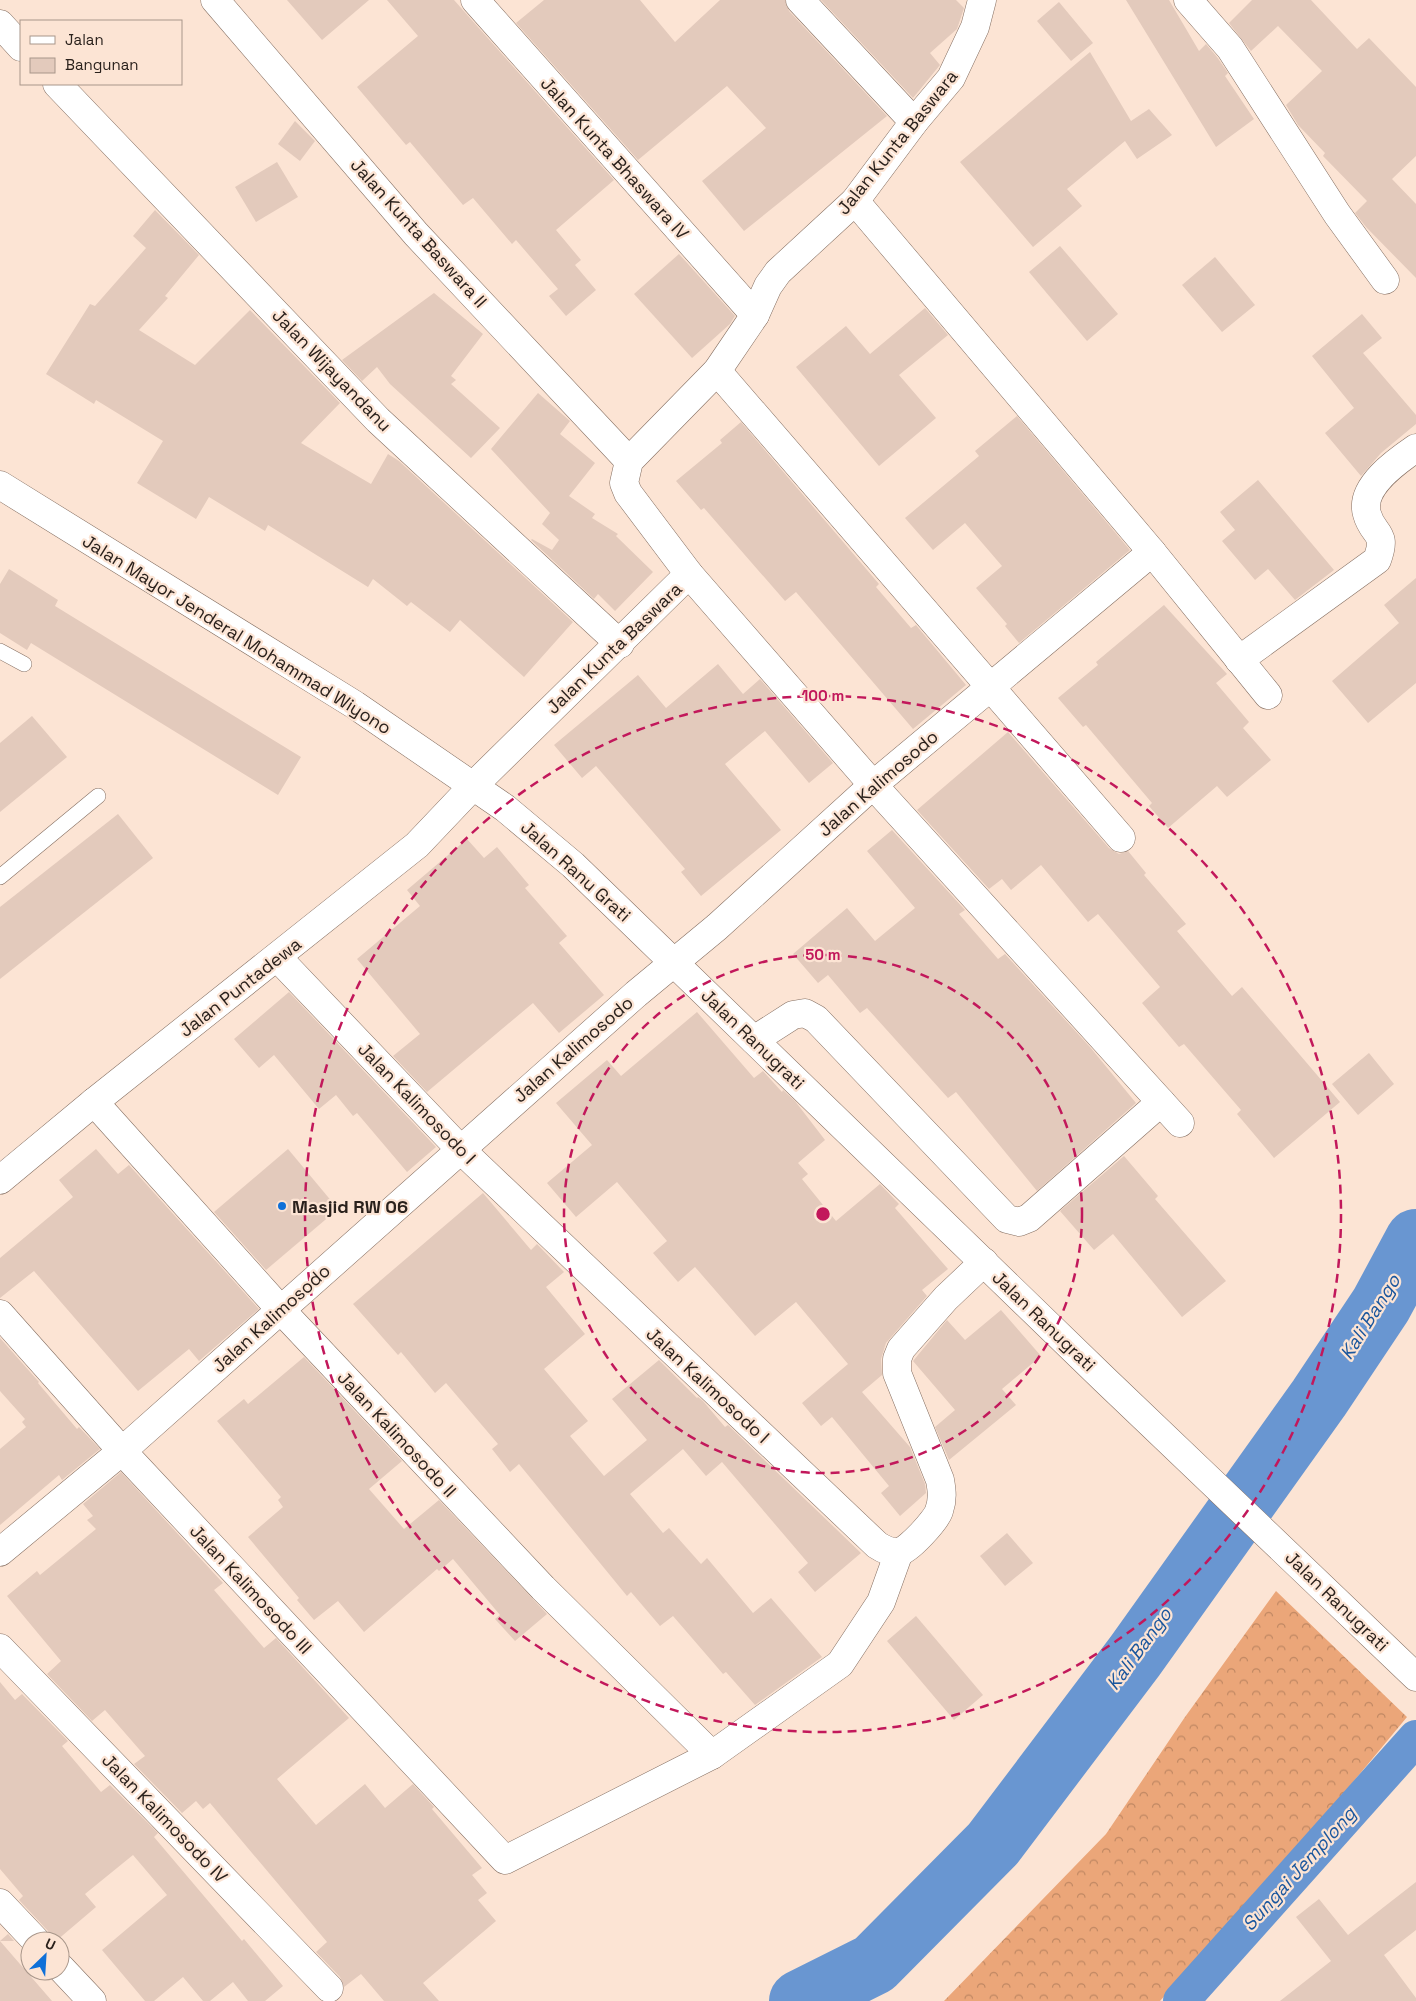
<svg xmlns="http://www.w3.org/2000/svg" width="1416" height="2001" viewBox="0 0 1416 2001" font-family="'Space Grotesk',sans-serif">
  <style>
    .forest { fill: url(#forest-crowns) }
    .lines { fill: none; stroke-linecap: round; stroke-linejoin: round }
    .canal { stroke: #6996d1; stroke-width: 36 }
    .river { stroke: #6996d1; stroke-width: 62 }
    .building { fill: #e3cabc }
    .lane-casing { stroke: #856f62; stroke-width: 16 }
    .street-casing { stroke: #856f62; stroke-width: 29 }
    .secondary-casing { stroke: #856f62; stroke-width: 29 }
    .primary-casing { stroke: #856f62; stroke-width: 29 }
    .lane { stroke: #fff; stroke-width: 15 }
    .street { stroke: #fff; stroke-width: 28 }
    .secondary { stroke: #fff; stroke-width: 28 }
    .primary { stroke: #fff; stroke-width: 28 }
    .ring { fill: none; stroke: #c2185b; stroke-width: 2.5; stroke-dasharray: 9 6 }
    .poi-dot { fill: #0f70d8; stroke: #fce4d4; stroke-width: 2 }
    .labels { text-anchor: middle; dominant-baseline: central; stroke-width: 4.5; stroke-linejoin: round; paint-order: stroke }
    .street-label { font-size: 18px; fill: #2a211c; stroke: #fce4d4 }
    .poi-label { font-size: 18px; font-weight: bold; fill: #2a211c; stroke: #fce4d4; text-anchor: start }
    .water-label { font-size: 19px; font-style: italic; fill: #1a569d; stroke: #fce4d4 }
    .centre { fill: #c2185b; stroke: #fce4d4; stroke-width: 2.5 }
    .ring-label { font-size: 15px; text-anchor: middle; font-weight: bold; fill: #c2185b; stroke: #fce4d4; stroke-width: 4.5; stroke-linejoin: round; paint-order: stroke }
  </style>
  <defs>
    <pattern id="forest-crowns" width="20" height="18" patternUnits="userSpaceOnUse" patternTransform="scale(1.25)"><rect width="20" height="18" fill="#eba679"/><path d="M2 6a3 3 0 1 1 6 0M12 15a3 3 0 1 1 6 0" fill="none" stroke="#bf8762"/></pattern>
  </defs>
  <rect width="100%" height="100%" fill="#fce4d4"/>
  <path class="forest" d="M 1276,1591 L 1407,1717 L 1309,1835 L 1160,2001 L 944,2001 L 1106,1834 L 1185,1717 Z"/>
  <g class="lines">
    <path class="canal" d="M 1181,2001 L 1416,1738"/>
    <path class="river" d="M 800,2001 L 874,1964 L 993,1844 L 1135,1656 L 1319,1398 L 1381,1305 L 1416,1240"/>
  </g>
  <g class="building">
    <path d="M 287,0 L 369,0 L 322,40 Z"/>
    <path d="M 387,0 L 454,0 L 614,180 L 556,230 L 581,260 L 575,265 L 596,290 L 566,316 L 549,296 L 558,289 L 516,240 L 512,244 L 473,198 L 463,205 L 410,142 L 406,145 L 357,87 L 418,36 Z"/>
    <path d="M 544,0 L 640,0 L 675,42 L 720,0 L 785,0 L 789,11 L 887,116 L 744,231 L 702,181 L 766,128 L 727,86 L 638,160 L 516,23 Z"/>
    <path d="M 821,0 L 956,0 L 964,8 L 957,29 L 930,53 L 940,65 L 913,98 Z"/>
    <path d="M 1126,0 L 1169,0 L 1199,51 L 1206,44 L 1217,57 L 1228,73 L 1225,76 L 1254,119 L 1216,147 Z"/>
    <path d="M 1252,0 L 1311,0 L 1357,49 L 1369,38 L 1416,87 L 1416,156 L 1392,179 L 1416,204 L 1416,278 L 1366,227 L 1355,213 L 1367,201 L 1323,156 L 1325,153 L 1298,125 L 1286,105 L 1322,71 L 1278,26 L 1251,51 L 1229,23 Z"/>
    <path d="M 1059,2 L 1093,43 L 1071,61 L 1037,21 Z"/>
    <path d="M 1090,52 L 1131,121 L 1149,109 L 1172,135 L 1137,159 L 1125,141 L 1067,189 L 1082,206 L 1033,247 L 960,162 Z"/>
    <path d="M 295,121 L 315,141 L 300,161 L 278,144 Z"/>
    <path d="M 277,162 L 298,197 L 256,222 L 235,187 Z"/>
    <path d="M 155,210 L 199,255 L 165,296 L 168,298 L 139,330 L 195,365 L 250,310 L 340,403 L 301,443 L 371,484 L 388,454 L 399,461 L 573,622 L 524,677 L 460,620 L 450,632 L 411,602 L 407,606 L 373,579 L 368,587 L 268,525 L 265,531 L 209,497 L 196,519 L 137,483 L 163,441 L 96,400 L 94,404 L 46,374 L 90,304 L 95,306 L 146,248 L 133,236 Z"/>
    <path d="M 1060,246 L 1118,314 L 1087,341 L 1029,272 Z"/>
    <path d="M 679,254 L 735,316 L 730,324 L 692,358 L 634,294 Z"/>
    <path d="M 1215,257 L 1255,305 L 1222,332 L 1182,285 Z"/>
    <path d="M 434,293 L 483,334 L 451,376 L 456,380 L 451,384 L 500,428 L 471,458 L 390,384 L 377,367 L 362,381 L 342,360 Z"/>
    <path d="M 925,308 L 948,335 L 899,375 L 936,418 L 879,466 L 796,367 L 846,326 L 870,354 Z"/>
    <path d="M 1362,314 L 1382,338 L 1363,353 L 1416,415 L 1416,424 L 1381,453 L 1361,476 L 1325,433 L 1354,408 L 1312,356 Z"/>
    <path d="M 538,393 L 570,421 L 560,434 L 595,463 L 569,496 L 595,514 L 592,518 L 618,534 L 616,536 L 653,572 L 615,611 L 598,594 L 594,599 L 531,540 L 532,539 L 552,550 L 559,540 L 542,524 L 550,513 L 491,449 Z"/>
    <path d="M 1017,416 L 1130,550 L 1019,643 L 1005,626 L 1007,624 L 976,588 L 1002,566 L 965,523 L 933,550 L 905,518 L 979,456 L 975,451 Z"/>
    <path d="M 741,422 L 879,584 L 876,587 L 911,628 L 916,625 L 966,685 L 913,729 L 796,592 L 785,601 L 704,508 L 701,510 L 676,481 L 722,443 L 720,440 Z"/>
    <path d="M 1258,480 L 1334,570 L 1295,600 L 1268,569 L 1255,580 L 1222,541 L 1235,530 L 1220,512 Z"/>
    <path d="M 9,569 L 58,600 L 55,606 L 301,757 L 278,795 L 31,643 L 27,650 L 0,633 L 0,584 Z"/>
    <path d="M 1416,578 L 1416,683 L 1368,723 L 1332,681 L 1399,623 L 1384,605 Z"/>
    <path d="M 1164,605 L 1227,674 L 1216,683 L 1249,722 L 1243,728 L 1271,760 L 1227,797 L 1217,786 L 1168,828 L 1149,806 L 1152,803 L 1086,725 L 1083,727 L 1058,698 L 1098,665 L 1096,662 Z"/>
    <path d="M 718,664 L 743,694 L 760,679 L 833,763 L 809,783 L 765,731 L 725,764 L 781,830 L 701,896 L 681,872 L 685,869 L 596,766 L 582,778 L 554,745 L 638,675 L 666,708 Z"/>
    <path d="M 32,716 L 67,757 L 0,812 L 0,743 Z"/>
    <path d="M 1008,732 L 1109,848 L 1119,854 L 1128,851 L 1146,873 L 1144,875 L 1186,924 L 1177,931 L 1232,996 L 1242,987 L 1340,1102 L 1274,1158 L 1237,1114 L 1241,1110 L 1184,1044 L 1179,1047 L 1142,1003 L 1160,987 L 1098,914 L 1088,922 L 1041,865 L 1011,890 L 1002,879 L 989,889 L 917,810 Z"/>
    <path d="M 118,814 L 153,858 L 0,979 L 0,907 Z"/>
    <path d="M 892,830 L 965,910 L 959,914 L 998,959 L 1005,954 L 1090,1047 L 1136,1103 L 1037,1191 L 956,1092 L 948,1098 L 867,1008 L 860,1013 L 828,975 L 818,983 L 793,954 L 847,908 L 875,941 L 915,908 L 867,851 Z"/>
    <path d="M 467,839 L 484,858 L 497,847 L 529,885 L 525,888 L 567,936 L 559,943 L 604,995 L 559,1033 L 533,1003 L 427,1092 L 393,1056 L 420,1034 L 357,959 L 420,906 L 407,890 Z"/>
    <path d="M 289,992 L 436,1147 L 407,1172 L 357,1113 L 353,1116 L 336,1095 L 319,1109 L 274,1055 L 259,1068 L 234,1039 Z"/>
    <path d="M 697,1012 L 754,1078 L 763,1071 L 782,1092 L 783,1090 L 795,1101 L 825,1140 L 798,1163 L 808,1174 L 802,1179 L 836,1221 L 880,1184 L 899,1204 L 895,1208 L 948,1269 L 922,1290 L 927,1296 L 886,1343 L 881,1359 L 882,1375 L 862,1392 L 910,1447 L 925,1484 L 926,1493 L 900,1516 L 881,1493 L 889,1486 L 832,1417 L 821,1426 L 802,1403 L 848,1364 L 796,1302 L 755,1336 L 695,1267 L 678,1282 L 653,1253 L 667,1241 L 617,1182 L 576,1217 L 547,1183 L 592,1145 L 556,1103 L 607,1060 L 621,1076 Z"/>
    <path d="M 1369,1053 L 1394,1084 L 1358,1115 L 1332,1084 Z"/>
    <path d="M 96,1149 L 118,1174 L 129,1165 L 259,1309 L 199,1361 L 189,1349 L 138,1391 L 34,1271 L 0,1298 L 0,1258 L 73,1197 L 59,1180 Z"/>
    <path d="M 288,1149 L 338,1209 L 266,1270 L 214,1212 Z"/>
    <path d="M 1124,1156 L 1158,1196 L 1155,1199 L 1226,1281 L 1182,1317 L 1113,1234 L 1094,1250 L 1060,1211 Z"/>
    <path d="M 483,1193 L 531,1250 L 537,1244 L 564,1272 L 546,1287 L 585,1334 L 544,1369 L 588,1421 L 570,1436 L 604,1476 L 647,1440 L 612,1399 L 659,1360 L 697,1398 L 698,1397 L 703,1401 L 725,1427 L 728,1425 L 861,1553 L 815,1592 L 798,1572 L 808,1563 L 722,1462 L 706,1476 L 683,1449 L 630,1494 L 663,1533 L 669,1528 L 701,1564 L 707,1558 L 753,1613 L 771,1598 L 822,1657 L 755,1705 L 726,1672 L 723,1674 L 673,1616 L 660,1626 L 631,1592 L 627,1596 L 519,1464 L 510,1472 L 492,1449 L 498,1444 L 446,1383 L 435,1393 L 401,1352 L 398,1355 L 353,1304 Z"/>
    <path d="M 1001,1310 L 1041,1356 L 1002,1389 L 1016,1405 L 949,1460 L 935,1427 L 955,1410 L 913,1361 L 947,1320 L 965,1340 Z"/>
    <path d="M 0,1338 L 39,1382 L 38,1383 L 77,1429 L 79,1427 L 100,1449 L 62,1480 L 59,1475 L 0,1525 L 0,1449 L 26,1427 L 22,1422 L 25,1419 L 0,1391 Z"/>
    <path d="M 304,1357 L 402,1461 L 369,1489 L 404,1529 L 439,1500 L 547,1614 L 515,1641 L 495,1619 L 500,1615 L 453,1559 L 439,1571 L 437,1569 L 364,1632 L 338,1601 L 314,1620 L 297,1600 L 299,1598 L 248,1537 L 283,1507 L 278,1500 L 281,1497 L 217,1421 L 244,1399 L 248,1404 Z"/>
    <path d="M 121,1472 L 223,1583 L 214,1590 L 264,1648 L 276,1638 L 349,1718 L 277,1779 L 316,1825 L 365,1784 L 385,1808 L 413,1784 L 434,1807 L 432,1809 L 482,1868 L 472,1875 L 487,1893 L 478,1900 L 496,1921 L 423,1983 L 439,2001 L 384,2001 L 361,1974 L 344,1987 L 340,1977 L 316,1952 L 327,1942 L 210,1803 L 203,1809 L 196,1801 L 182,1813 L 134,1764 L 145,1756 L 105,1710 L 92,1721 L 47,1674 L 61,1661 L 7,1596 L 37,1571 L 40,1575 L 96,1529 L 87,1520 L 93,1516 L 83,1504 Z"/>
    <path d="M 1007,1533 L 1033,1563 L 1005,1586 L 980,1556 Z"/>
    <path d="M 916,1616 L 983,1695 L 954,1720 L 887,1641 Z"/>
    <path d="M 0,1682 L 15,1700 L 22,1694 L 68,1741 L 62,1746 L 101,1792 L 110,1785 L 158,1833 L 154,1837 L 242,1941 L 244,1939 L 283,1986 L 265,2001 L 248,2001 L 233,1982 L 210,2001 L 203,2001 L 183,1977 L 154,2001 L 145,2001 L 102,1950 L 167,1895 L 133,1855 L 85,1894 L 96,1907 L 56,1941 L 51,1941 L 48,1931 L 19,1900 L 23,1896 L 0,1869 Z"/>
    <path d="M 1416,1882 L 1416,1930 L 1384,1955 L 1416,1998 L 1416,2001 L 1280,2001 L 1331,1961 L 1296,1917 L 1319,1899 L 1348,1935 Z"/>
    <path d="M 8,1934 L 14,1941 L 0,1941 L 52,2001 L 0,2001 L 0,1941 Z"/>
  </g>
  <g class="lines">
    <g class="lane-casing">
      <g id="lane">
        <path d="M 0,651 L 24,664"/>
        <path d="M 0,877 L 98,796"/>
      </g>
    </g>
    <g class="street-casing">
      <g id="street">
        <path d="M 215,0 L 416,234 L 629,461"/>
        <path d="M 475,0 L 755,315"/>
        <path d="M 800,0 L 914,122"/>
        <path d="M 982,0 L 975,27 L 951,78 L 914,122 L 855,201 L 778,272 L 768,286 L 755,315 L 717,371 L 629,461 L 624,483 L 628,493 L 689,574 L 873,785 L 1180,1123"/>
        <path d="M 1188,0 L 1230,48 L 1337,214 L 1385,280"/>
        <path d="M 0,24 L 21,47"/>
        <path d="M 57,84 L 378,420 L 620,644"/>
        <path d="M 855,201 L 1152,552 L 1268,695"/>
        <path d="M 717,371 L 1121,838"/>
        <path d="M 1239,660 L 1377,560 C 1388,531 1373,536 1367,514 C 1359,487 1397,461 1416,448"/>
        <path d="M 473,786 L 689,574"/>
        <path d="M 278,958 L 460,1149 L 877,1545 C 883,1549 891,1553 899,1552 C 909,1550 936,1520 939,1511 C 943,1499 942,1491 940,1480 L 897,1373 L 897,1359 L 901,1349 L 946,1298 L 984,1262"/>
        <path d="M 754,1040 L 793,1015 L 805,1013 L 816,1019 L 1007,1219 L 1019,1222 L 1029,1218 L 1161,1102"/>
        <path d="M 94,1102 L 280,1309 L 543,1588 L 712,1755"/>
        <path d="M 0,1314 L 122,1451 L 505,1860 L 712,1755 L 840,1664 L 881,1602 L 899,1552"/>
        <path d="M 0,1552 L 122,1451 L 636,994 L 717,927 L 873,785 L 1152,552"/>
        <path d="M 0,1648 L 329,1988"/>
        <path d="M 0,1903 L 36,1941"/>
        <path d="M 60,1967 L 92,2001"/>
      </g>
    </g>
    <g class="secondary-casing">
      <path id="secondary" d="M 0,1180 L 94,1102 L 417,845 L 473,786"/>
    </g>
    <g class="primary-casing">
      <path id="primary" d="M 0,485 L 355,705 L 505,808 L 573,865 L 1105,1380 L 1416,1677"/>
    </g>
    <use href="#lane" class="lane"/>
    <use href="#street" class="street"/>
    <use href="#secondary" class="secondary"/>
    <use href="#primary" class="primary"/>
  </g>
  <g class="ring">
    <circle cx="823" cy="1214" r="259"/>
    <circle cx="823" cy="1214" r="518"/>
  </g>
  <circle class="poi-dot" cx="282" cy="1206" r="5"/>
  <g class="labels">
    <g class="street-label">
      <text transform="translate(897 142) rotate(-51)">Jalan Kunta Baswara</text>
      <text transform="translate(615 158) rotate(48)">Jalan Kunta Bhaswara IV</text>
      <text transform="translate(419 233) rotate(48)">Jalan Kunta Baswara II</text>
      <text transform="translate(332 370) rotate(46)">Jalan Wijayandanu</text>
      <text transform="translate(237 634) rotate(32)">Jalan Mayor Jenderal Mohammad Wiyono</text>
      <text transform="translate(614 648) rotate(-44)">Jalan Kunta Baswara</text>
      <text transform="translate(878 783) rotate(-41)">Jalan Kalimosodo</text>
      <text transform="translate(576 871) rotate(42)">Jalan Ranu Grati</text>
      <text transform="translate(240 987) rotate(-38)">Jalan Puntadewa</text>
      <text transform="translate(753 1039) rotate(44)">Jalan Ranugrati</text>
      <text transform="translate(573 1049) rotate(-41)">Jalan Kalimosodo</text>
      <text transform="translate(417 1103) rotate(46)">Jalan Kalimosodo I</text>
      <text transform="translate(271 1318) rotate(-42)">Jalan Kalimosodo</text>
      <text transform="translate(1044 1321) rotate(44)">Jalan Ranugrati</text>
      <text transform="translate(708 1385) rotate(43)">Jalan Kalimosodo I</text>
      <text transform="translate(397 1434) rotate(47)">Jalan Kalimosodo II</text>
      <text transform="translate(251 1589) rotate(47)">Jalan Kalimosodo III</text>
      <text transform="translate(1337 1601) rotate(44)">Jalan Ranugrati</text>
      <text transform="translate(165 1818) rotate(46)">Jalan Kalimosodo IV</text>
    </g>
    <g class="poi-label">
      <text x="292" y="1206">Masjid RW 06</text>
    </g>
    <g class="water-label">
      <text transform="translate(1370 1317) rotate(-58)">Kali Bango</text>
      <text transform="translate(1139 1649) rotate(-54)">Kali Bango</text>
      <text transform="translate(1299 1869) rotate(-48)">Sungai Jemplong</text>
    </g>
  </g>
  <circle cx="823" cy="1214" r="8" class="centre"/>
  <g class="ring-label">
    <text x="823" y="701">100 m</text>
    <text x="823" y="960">50 m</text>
  </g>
  <rect x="20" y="20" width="162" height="65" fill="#fce4d4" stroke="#a8968a"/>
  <rect x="30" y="36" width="25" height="8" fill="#ffffff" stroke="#a8968a"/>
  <text x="65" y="45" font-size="15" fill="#2a211c">Jalan</text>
  <rect x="30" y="58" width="25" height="15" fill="#e3cabc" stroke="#a8968a"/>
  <text x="65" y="70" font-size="15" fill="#2a211c">Bangunan</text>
  <g transform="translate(45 1956) rotate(25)"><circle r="24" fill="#fce4d4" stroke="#a8968a"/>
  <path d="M0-4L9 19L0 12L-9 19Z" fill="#0f70d8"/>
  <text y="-8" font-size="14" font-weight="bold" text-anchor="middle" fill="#2a211c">U</text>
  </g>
</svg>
